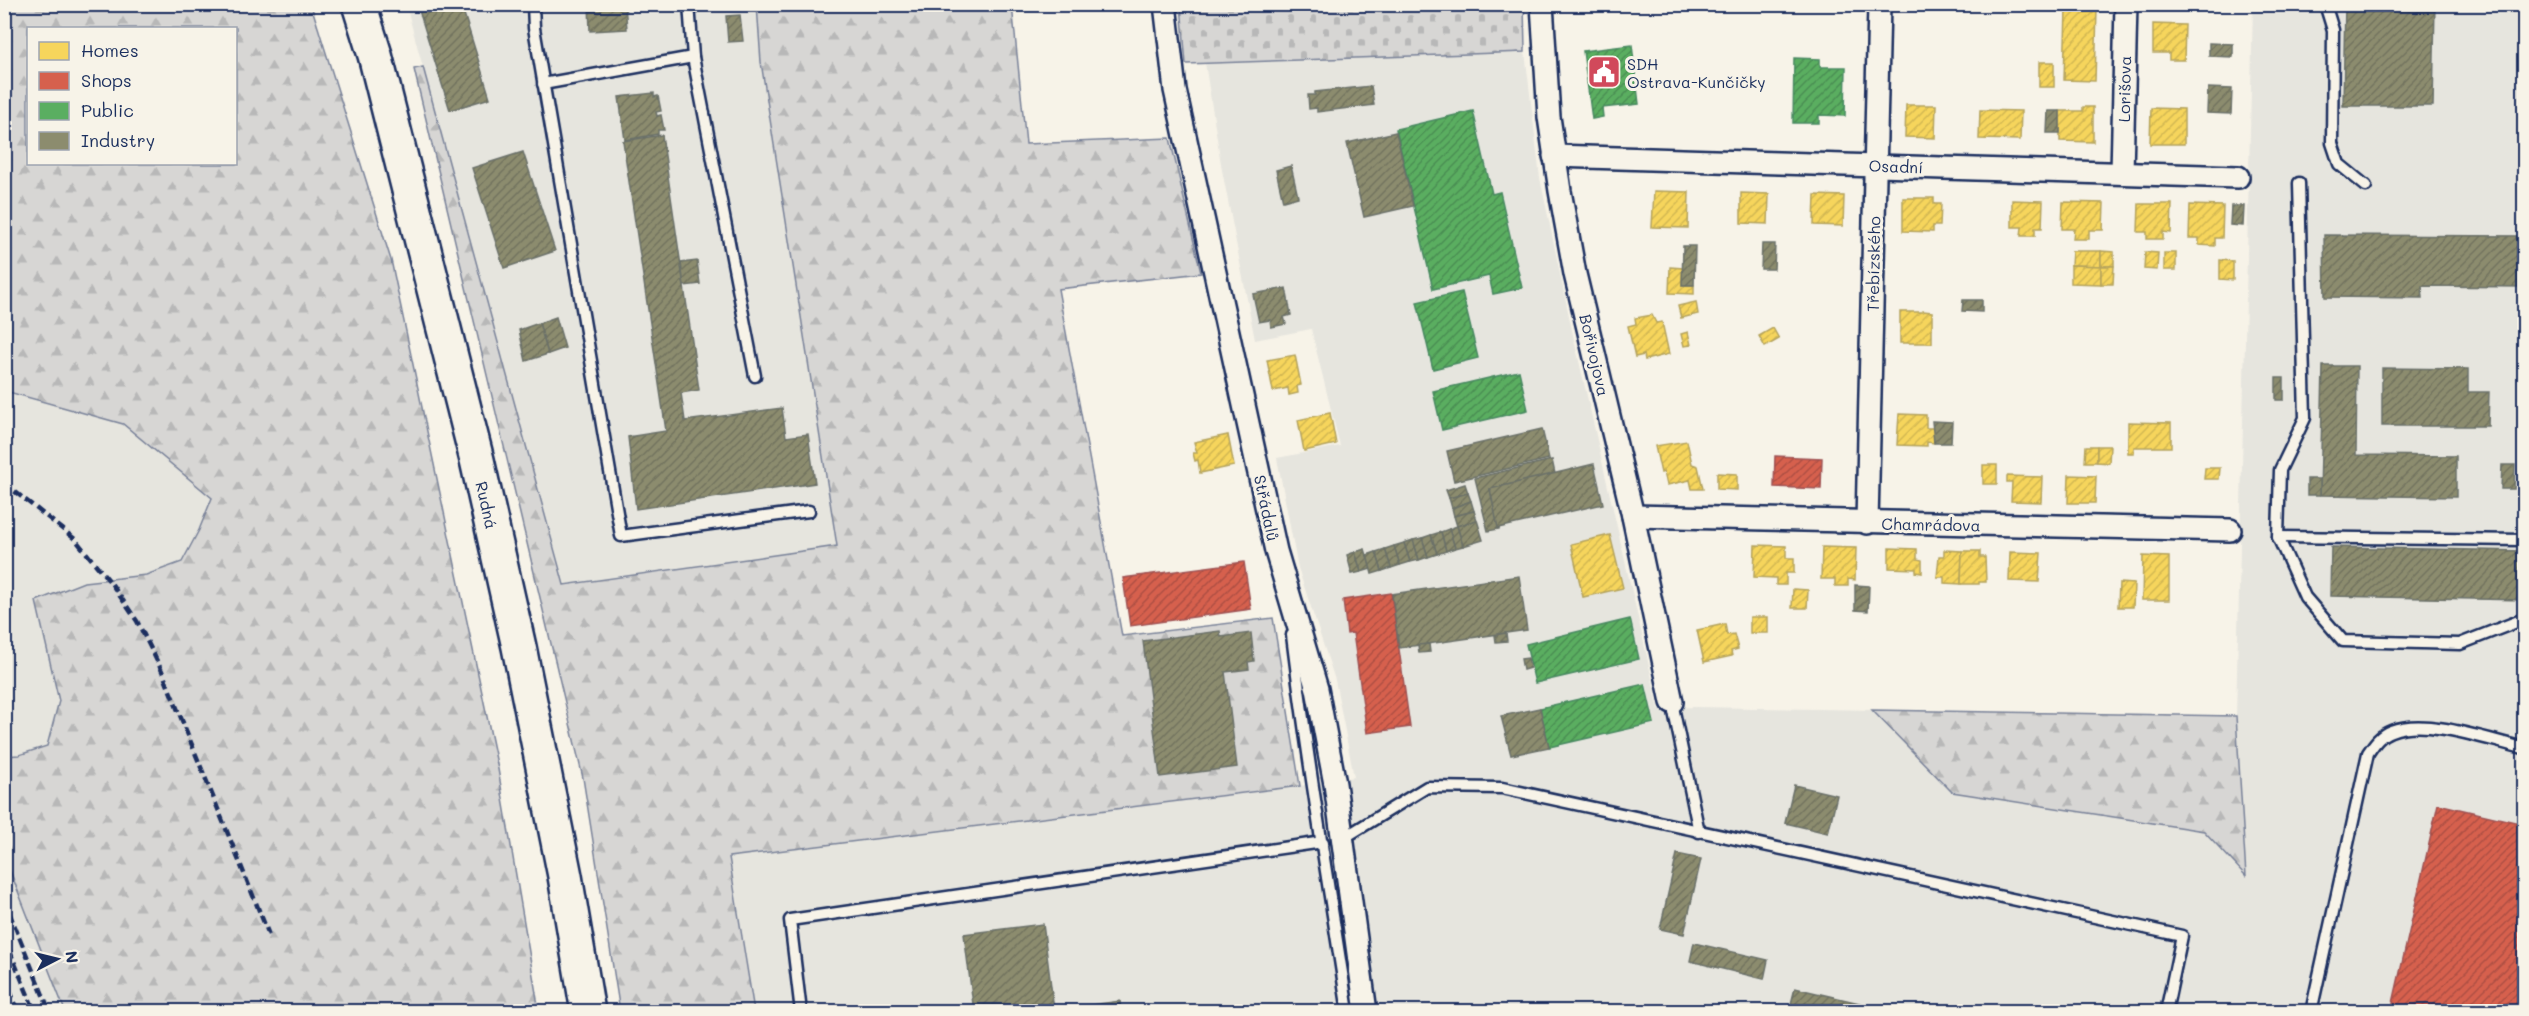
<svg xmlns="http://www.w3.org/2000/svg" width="2529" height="1016" viewBox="0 0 2529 1016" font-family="Mali,sans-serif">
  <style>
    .built { fill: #e6e5de }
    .forest { fill: url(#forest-firs); stroke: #798299; stroke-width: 1.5; fill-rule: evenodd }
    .cemetery { fill: url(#cemetery-stones); stroke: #798299; stroke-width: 1.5 }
    .homes { fill: url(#homes-hatch); stroke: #b4a35d; stroke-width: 1.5 }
    .shops { fill: url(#shops-hatch); stroke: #9e5152; stroke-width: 1.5 }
    .public { fill: url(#public-hatch); stroke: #478860; stroke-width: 1.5 }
    .industry { fill: url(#industry-hatch); stroke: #6a7069; stroke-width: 1.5 }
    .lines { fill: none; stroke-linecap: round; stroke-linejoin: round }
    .lane-casing { stroke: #1b2f5e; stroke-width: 15 }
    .street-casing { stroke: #1b2f5e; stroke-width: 26 }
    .primary-casing { stroke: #1b2f5e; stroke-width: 38 }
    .lane { stroke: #f7f3e8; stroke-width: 10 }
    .street { stroke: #f7f3e8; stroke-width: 21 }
    .primary { stroke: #f7f3e8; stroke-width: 33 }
    .rail { stroke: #1b2f5e; stroke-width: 4.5; stroke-dasharray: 9 4.5; stroke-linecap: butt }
    .labels { text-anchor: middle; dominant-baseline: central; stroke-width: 6; stroke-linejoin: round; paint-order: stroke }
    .poi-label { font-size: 16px; fill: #1b2f5e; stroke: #f7f3e8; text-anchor: start }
    .street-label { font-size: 16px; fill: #1b2f5e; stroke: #f7f3e8 }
  </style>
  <defs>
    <pattern id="forest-firs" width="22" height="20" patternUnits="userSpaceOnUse" patternTransform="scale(1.5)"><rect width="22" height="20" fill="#d7d6d4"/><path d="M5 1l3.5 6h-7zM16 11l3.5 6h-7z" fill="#b8b8b8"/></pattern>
    <pattern id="cemetery-stones" width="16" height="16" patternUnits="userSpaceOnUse" patternTransform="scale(1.5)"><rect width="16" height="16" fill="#d7d6d4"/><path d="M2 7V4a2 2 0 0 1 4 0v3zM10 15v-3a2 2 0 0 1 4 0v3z" fill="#b8b8b8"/></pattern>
    <pattern id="homes-hatch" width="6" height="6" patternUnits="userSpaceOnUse" patternTransform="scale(1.5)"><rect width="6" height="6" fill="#f6d55c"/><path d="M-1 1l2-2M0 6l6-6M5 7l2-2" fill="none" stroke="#d2b752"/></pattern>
    <pattern id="shops-hatch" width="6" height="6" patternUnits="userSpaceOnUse" patternTransform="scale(1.5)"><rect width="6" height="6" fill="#d6604d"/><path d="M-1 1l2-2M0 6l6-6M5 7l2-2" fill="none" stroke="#ad5043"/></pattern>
    <pattern id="public-hatch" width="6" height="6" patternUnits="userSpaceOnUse" patternTransform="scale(1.5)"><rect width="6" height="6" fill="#5aae61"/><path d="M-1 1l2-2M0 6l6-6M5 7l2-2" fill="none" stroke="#4a8e53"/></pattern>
    <pattern id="industry-hatch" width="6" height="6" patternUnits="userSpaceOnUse" patternTransform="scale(1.5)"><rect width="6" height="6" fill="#8c8c6e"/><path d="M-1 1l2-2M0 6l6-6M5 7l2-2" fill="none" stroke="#72735e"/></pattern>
  </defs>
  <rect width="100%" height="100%" fill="#f7f3e8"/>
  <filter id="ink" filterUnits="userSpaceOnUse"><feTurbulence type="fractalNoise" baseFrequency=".0167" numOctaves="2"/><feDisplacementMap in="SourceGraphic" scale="12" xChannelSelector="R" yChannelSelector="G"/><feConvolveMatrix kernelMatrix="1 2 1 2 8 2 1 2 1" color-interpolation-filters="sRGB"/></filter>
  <g filter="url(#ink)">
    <g class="built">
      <path d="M 406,5 L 757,5 L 761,62 L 837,547 L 564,585 Z"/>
      <path d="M 2253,5 L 2524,5 L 2524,1011 L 754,1011 L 729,857 L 1300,786 L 1354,777 L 1335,680 L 1298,568 L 1277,458 L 1340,446 L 1311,329 L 1255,340 L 1222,170 L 1205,63 L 1525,52 L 1540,178 L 1573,335 L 1659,709 L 1693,707 L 2236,716 Z"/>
      <path d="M 4,391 L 123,424 L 212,498 L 351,1011 L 5,1011 Z"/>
    </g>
    <g class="forest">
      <path d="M 5,4 L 311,5 L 391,260 L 498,769 L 539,1011 L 65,1011 L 5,858 L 5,756 L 19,755 L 47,746 L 59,701 L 36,601 L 84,582 L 146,575 L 182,562 L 199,530 L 212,498 L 123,424 L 5,391 ZM 28,28 L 236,28 L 236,164 L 28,164 Z"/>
      <path d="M 757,5 L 1012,5 L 1026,144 L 1170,138 L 1201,273 L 1058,289 L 1122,636 L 1273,618 L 1300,786 L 729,857 L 754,1011 L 620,1011 L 583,778 L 414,69 L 423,67 L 564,585 L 837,546 L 761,62 Z"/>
      <path d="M 1872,710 L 2236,716 L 2246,876 L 2204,831 L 1952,792 Z"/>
    </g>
    <path class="cemetery" d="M 1181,5 L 1524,5 L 1525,52 L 1186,64 Z"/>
    <g class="homes">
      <path d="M 2066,9 L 2097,9 L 2095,81 L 2064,80 Z"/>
      <path d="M 2153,24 L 2185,25 L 2184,60 L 2169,60 L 2169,53 L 2153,53 Z"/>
      <rect x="2039" y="62" width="15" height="25"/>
      <path d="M 1906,105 L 1936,105 L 1935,138 L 1905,137 Z"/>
      <path d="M 2083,107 L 2093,107 L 2093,142 L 2060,141 L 2060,111 L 2083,111 Z"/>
      <path d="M 2151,108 L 2184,109 L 2184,144 L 2150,144 Z"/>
      <path d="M 1980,110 L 2021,111 L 2020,140 L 1979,139 Z"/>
      <path d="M 1654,191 L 1689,192 L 1688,228 L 1652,227 Z"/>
      <path d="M 1741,193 L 1769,194 L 1768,224 L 1741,223 Z"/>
      <path d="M 1815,195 L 1844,196 L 1843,226 L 1814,225 Z"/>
      <path d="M 1903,198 L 1934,198 L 1934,204 L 1941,204 L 1940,226 L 1933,226 L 1933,232 L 1903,231 Z"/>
      <path d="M 2012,200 L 2043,201 L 2042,228 L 2035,228 L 2035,236 L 2021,236 L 2022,227 L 2012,227 Z"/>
      <path d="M 2063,202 L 2104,203 L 2103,230 L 2089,230 L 2089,239 L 2073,239 L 2074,229 L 2062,229 Z"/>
      <path d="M 2139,204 L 2172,204 L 2171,233 L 2163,232 L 2163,239 L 2147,239 L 2147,232 L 2138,232 Z"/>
      <path d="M 2190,205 L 2223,206 L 2222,238 L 2215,238 L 2215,246 L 2199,245 L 2199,238 L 2189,238 Z"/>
      <path d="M 2072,251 L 2101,251 L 2101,266 L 2071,265 Z"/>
      <path d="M 2101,251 L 2114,252 L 2114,266 L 2101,266 Z"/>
      <path d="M 2145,252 L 2158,253 L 2157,270 L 2144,269 Z"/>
      <rect x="2164" y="253" width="12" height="17"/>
      <path d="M 2220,260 L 2233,261 L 2233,280 L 2220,279 Z"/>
      <path d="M 2071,265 L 2101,266 L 2101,284 L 2071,283 Z"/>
      <path d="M 2101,266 L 2114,266 L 2113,284 L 2101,284 Z"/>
      <path d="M 1670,267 L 1683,268 L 1682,285 L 1694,285 L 1694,294 L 1669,293 Z"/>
      <path d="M 1696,302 L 1698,314 L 1681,318 L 1678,306 Z"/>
      <path d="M 1923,311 L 1932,312 L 1932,343 L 1900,343 L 1900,312 L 1923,312 Z"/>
      <path d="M 1652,315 L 1656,323 L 1662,322 L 1669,354 L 1645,360 L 1644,355 L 1635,357 L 1628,326 L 1636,324 L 1635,318 Z"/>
      <path d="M 1773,328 L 1779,339 L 1765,347 L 1759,336 Z"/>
      <path d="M 1688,332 L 1691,345 L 1684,346 L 1681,334 Z"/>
      <path d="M 1295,355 L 1301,385 L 1297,386 L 1298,393 L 1289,395 L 1288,388 L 1273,391 L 1267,360 Z"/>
      <path d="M 1330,413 L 1336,444 L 1304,451 L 1298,420 Z"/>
      <path d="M 1899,414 L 1926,415 L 1926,428 L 1935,428 L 1934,443 L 1927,442 L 1927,446 L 1897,445 Z"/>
      <path d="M 2128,422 L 2171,423 L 2171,447 L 2134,447 L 2134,453 L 2128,453 Z"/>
      <path d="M 1228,435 L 1234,466 L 1200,473 L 1198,460 L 1195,461 L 1193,453 L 1197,453 L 1194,442 Z"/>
      <path d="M 1687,441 L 1692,464 L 1698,466 L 1703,489 L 1692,489 L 1690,480 L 1667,485 L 1664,472 L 1661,473 L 1655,446 Z"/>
      <path d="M 2086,446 L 2097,446 L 2097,462 L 2085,462 Z"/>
      <path d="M 2097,446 L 2110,446 L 2109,463 L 2097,462 Z"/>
      <rect x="1983" y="465" width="14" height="19"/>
      <path d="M 2205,468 L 2220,468 L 2219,479 L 2204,479 Z"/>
      <path d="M 1717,473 L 1737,474 L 1737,490 L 1717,489 Z"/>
      <path d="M 2069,475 L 2096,476 L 2095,503 L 2068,503 Z"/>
      <path d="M 2007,476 L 2042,477 L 2041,502 L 2011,501 L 2012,482 L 2007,482 Z"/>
      <path d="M 1610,535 L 1623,588 L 1583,597 L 1571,544 Z"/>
      <path d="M 1755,545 L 1786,546 L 1786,558 L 1794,558 L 1794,573 L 1786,573 L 1786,585 L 1776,585 L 1776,578 L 1754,577 Z"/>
      <path d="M 1822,547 L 1856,548 L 1855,580 L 1848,579 L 1848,586 L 1835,586 L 1835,579 L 1821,579 Z"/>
      <path d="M 1889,548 L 1917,549 L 1917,559 L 1922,560 L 1922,573 L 1916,572 L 1916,569 L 1889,568 Z"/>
      <path d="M 1944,550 L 1962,551 L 1961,584 L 1944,583 L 1944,577 L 1937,577 L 1939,556 L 1944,556 Z"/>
      <path d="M 1962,551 L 1980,551 L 1980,557 L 1985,557 L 1986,582 L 1979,582 L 1979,584 L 1961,584 Z"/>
      <path d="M 2010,552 L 2041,553 L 2039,582 L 2009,581 Z"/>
      <path d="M 2143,556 L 2169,557 L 2169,600 L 2142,600 Z"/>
      <path d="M 2119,583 L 2134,584 L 2133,607 L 2118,607 Z"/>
      <path d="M 1793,589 L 1808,590 L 1807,608 L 1792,608 Z"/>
      <rect x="1750" y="617" width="18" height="16"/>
      <path d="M 1725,624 L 1727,635 L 1734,634 L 1738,649 L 1731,651 L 1732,656 L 1704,662 L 1697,630 Z"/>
    </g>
    <g class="shops">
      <path d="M 1775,456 L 1822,458 L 1821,489 L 1774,487 Z"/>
      <path d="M 1244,562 L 1251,609 L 1130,626 L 1123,578 Z"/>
      <path d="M 1391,593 L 1410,727 L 1367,733 L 1353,633 L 1347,634 L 1343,600 Z"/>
      <path d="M 2438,804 L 2524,824 L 2524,1012 L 2391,1012 Z"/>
    </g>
    <g class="public">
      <path d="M 1632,45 L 1639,104 L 1602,108 L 1603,117 L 1592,119 L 1583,51 Z"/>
      <path d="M 1794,58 L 1820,59 L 1820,67 L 1846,67 L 1845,116 L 1819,115 L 1819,123 L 1793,123 Z"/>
      <path d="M 1473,111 L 1492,194 L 1500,192 L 1522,288 L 1493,294 L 1489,276 L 1433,289 L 1396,129 Z"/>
      <path d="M 1462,292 L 1478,358 L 1433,369 L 1417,302 Z"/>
      <path d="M 1519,371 L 1528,410 L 1442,430 L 1433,391 Z"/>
      <path d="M 1630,619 L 1639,659 L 1535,683 L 1526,644 Z"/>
      <path d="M 1645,684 L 1654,723 L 1549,747 L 1540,708 Z"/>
    </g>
    <g class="industry">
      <path d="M 417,4 L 461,4 L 490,98 L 450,110 Z"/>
      <path d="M 589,4 L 625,4 L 627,29 L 590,31 Z"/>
      <path d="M 2345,4 L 2435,4 L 2433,106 L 2343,106 Z"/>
      <path d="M 740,15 L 743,41 L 728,42 L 726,16 Z"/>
      <path d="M 2209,43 L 2233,44 L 2233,57 L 2209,56 Z"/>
      <path d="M 1371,86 L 1374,105 L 1317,112 L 1317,108 L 1309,109 L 1308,95 L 1315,95 L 1315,92 Z"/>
      <path d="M 2208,88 L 2232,89 L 2231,114 L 2207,113 Z"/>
      <path d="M 654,93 L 654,97 L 658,96 L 661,111 L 656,112 L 657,116 L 661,115 L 664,130 L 658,130 L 658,134 L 625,140 L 619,97 Z"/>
      <path d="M 2048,111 L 2060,111 L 2060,133 L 2047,133 Z"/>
      <path d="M 1396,132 L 1413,206 L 1364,217 L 1347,143 Z"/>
      <path d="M 662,135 L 699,390 L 681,393 L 685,421 L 782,408 L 786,437 L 808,434 L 815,483 L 636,509 L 628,437 L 666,431 L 623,141 Z"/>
      <path d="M 523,152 L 555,251 L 504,268 L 472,168 Z"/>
      <path d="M 1291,166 L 1298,197 L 1283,201 L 1276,170 Z"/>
      <path d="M 2231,206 L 2244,206 L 2243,226 L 2230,225 Z"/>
      <path d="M 2324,235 L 2524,236 L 2524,287 L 2422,286 L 2423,298 L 2325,297 Z"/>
      <path d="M 1762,244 L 1775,244 L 1774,269 L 1761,269 Z"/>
      <path d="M 1683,246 L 1695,246 L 1694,285 L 1682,285 Z"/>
      <path d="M 697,261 L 700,284 L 684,286 L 681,263 Z"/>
      <path d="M 1286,288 L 1291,315 L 1284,317 L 1286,324 L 1271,327 L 1270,320 L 1259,322 L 1253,294 Z"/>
      <path d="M 1963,300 L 1982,300 L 1982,312 L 1962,311 Z"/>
      <path d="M 556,317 L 565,348 L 548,354 L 539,323 Z"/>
      <path d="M 539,323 L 548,354 L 526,361 L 519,330 Z"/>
      <path d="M 2323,366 L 2357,366 L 2356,455 L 2456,456 L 2456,497 L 2320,495 Z"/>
      <path d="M 2382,368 L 2468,369 L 2468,392 L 2489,392 L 2488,426 L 2382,426 Z"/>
      <rect x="2276" y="378" width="8" height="22"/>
      <path d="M 1932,421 L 1952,422 L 1951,443 L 1934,443 Z"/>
      <path d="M 1542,429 L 1549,459 L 1454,481 L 1447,451 Z"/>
      <path d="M 1552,460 L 1555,474 L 1490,489 L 1499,529 L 1488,531 L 1475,478 Z"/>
      <path d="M 1594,464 L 1603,504 L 1498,528 L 1490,489 Z"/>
      <path d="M 2502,465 L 2515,465 L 2514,489 L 2501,489 Z"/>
      <rect x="2307" y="479" width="13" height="16"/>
      <path d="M 1465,484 L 1468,493 L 1449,498 L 1446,490 Z"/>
      <path d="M 1468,493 L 1471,501 L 1452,508 L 1449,498 Z"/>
      <path d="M 1471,501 L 1474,511 L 1454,516 L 1452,508 Z"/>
      <path d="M 1474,511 L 1477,520 L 1457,526 L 1454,516 Z"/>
      <path d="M 1477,520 L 1483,540 L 1463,546 L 1457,526 Z"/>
      <path d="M 1457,526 L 1463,546 L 1455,548 L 1449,529 Z"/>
      <path d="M 1449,529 L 1455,548 L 1446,551 L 1441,532 Z"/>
      <path d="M 1441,532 L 1446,551 L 1437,554 L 1431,535 Z"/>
      <path d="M 1431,535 L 1437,554 L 1428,557 L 1422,538 Z"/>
      <path d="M 1422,538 L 1428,557 L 1419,560 L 1413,540 Z"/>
      <path d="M 1413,540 L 1419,560 L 1410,562 L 1404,543 Z"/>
      <path d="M 1404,543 L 1410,562 L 1400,565 L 1394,546 Z"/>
      <path d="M 1394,546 L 1400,565 L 1391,568 L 1385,549 Z"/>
      <path d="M 2331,547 L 2524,551 L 2523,600 L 2330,596 Z"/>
      <path d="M 1365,549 L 1371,569 L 1361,572 L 1355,552 Z"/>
      <path d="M 1385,549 L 1391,568 L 1382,571 L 1376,552 Z"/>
      <path d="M 1355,552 L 1361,572 L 1352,574 L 1347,555 Z"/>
      <path d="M 1376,552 L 1382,571 L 1372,574 L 1367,555 Z"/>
      <path d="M 1519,576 L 1527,630 L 1399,648 L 1392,594 Z"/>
      <path d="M 1855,585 L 1869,586 L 1868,611 L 1855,610 Z"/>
      <path d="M 1220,631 L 1221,637 L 1251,633 L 1254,661 L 1248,662 L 1249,669 L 1225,672 L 1237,767 L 1160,777 L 1143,641 Z"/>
      <path d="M 1506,633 L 1507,641 L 1496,642 L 1495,635 Z"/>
      <path d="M 1429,644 L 1430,652 L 1419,653 L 1418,645 Z"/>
      <path d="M 1528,658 L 1530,668 L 1523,670 L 1521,659 Z"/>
      <path d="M 1540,708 L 1549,747 L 1511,755 L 1501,716 Z"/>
      <path d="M 1794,785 L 1837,795 L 1828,833 L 1785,823 Z"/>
      <path d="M 1677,854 L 1701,859 L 1684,934 L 1660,929 Z"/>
      <path d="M 1043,924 L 1054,1010 L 1120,1001 L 1121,1012 L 974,1012 L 964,934 Z"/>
      <path d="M 1694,943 L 1768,960 L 1764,979 L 1690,961 Z"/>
      <path d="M 1795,988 L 1898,1012 L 1789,1012 Z"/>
    </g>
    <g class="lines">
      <g class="lane-casing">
        <g id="lane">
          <path d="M 533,4 L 534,28 L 621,536 L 809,511"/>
          <path d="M 689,4 L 693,57 L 755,376"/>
          <path d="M 2325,4 L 2333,30 L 2332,143 L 2339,164 L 2366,186"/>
          <path d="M 543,84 L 693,57"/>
          <path d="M 2299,183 L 2305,418 L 2280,470 L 2278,537 L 2305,597 L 2343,641 L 2460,644 L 2524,619"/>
          <path d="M 2278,537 L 2524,540"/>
          <path d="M 1292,635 C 1307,761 1329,886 1348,1012"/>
          <path d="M 1672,702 L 1699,832"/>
          <path d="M 1342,839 L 1427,787 L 1502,788 L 2182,936 L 2166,1012"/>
          <path d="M 801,1012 L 790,920 L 1323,842"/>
          <path d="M 2311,1012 L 2368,753 C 2374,744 2380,735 2391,731 C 2427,717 2488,740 2524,748"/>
        </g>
      </g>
      <g class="street-casing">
        <g id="street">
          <path d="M 1165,4 L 1175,90 L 1276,551 L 1317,689 L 1335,784 L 1366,1012"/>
          <path d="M 1542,4 L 1549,117 L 1560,191 L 1575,274 L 1633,516 L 1672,702"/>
          <path d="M 1554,156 L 2238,177"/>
          <path d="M 2122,173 L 2126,4"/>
          <path d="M 1633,516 L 2230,530"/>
          <path d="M 1867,523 L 1879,4"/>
        </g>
      </g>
      <g class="primary-casing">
        <path id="primary" d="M 359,4 L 375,55 L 477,460 L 519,647 L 565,876 L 588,1012"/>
      </g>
      <use href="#lane" class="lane"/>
      <use href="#street" class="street"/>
      <use href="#primary" class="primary"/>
      <g class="rail">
        <path d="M 4,483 L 75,539 L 111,583 L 137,621 L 162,671 L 269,935"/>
        <path d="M 4,900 L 50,1012"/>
        <path d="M 4,937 L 35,1012"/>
        <path d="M 4,977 L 19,1012"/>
      </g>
    </g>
  </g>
  <defs>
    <g id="civic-square" transform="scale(1.725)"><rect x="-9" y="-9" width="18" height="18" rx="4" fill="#d1495b" stroke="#f7f3e8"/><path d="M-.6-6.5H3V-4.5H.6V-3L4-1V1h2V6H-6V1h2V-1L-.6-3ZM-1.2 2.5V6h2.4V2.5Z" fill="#fff"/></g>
  </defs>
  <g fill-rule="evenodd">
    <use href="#civic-square" x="1604" y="72"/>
  </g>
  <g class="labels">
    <g class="poi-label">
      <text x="1627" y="63">SDH<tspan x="1627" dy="18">Ostrava-Kunčičky</tspan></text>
    </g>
    <g class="street-label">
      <text transform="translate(2124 89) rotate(-89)">Lorišova</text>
      <text transform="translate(1896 166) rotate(2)">Osadní</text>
      <text transform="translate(1873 264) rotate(-89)">Třebízského</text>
      <text transform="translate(1595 355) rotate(77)">Bořivojova</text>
      <text transform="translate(487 505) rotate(77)">Rudná</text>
      <text transform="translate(1267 508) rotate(78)">Střádalů</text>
      <text transform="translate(1931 524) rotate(1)">Chamrádova</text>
    </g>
  </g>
  <rect width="2529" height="1016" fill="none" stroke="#f7f3e8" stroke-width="24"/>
  <rect x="12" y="12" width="2505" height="992" fill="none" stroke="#1b2f5e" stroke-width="2" filter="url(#ink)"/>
  <rect x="27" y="27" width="210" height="138" fill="#f7f3e8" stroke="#9fa5b1" stroke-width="1.5"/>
  <rect x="39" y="42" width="30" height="18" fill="#f6d55c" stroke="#9fa5b1" stroke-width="1.5"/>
  <text x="81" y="57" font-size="18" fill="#1b2f5e">Homes</text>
  <rect x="39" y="72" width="30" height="18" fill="#d6604d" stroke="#9fa5b1" stroke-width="1.5"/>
  <text x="81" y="87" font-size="18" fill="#1b2f5e">Shops</text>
  <rect x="39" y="102" width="30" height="18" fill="#5aae61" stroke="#9fa5b1" stroke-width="1.5"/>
  <text x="81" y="117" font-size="18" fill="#1b2f5e">Public</text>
  <rect x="39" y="132" width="30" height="18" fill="#8c8c6e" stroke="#9fa5b1" stroke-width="1.5"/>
  <text x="81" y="147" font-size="18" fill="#1b2f5e">Industry</text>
  <g transform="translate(57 959) rotate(83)" stroke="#f7f3e8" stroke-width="4.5" paint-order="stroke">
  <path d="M0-4.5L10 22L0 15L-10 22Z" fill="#1b2f5e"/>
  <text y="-9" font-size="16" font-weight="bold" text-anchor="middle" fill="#1b2f5e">N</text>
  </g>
</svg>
